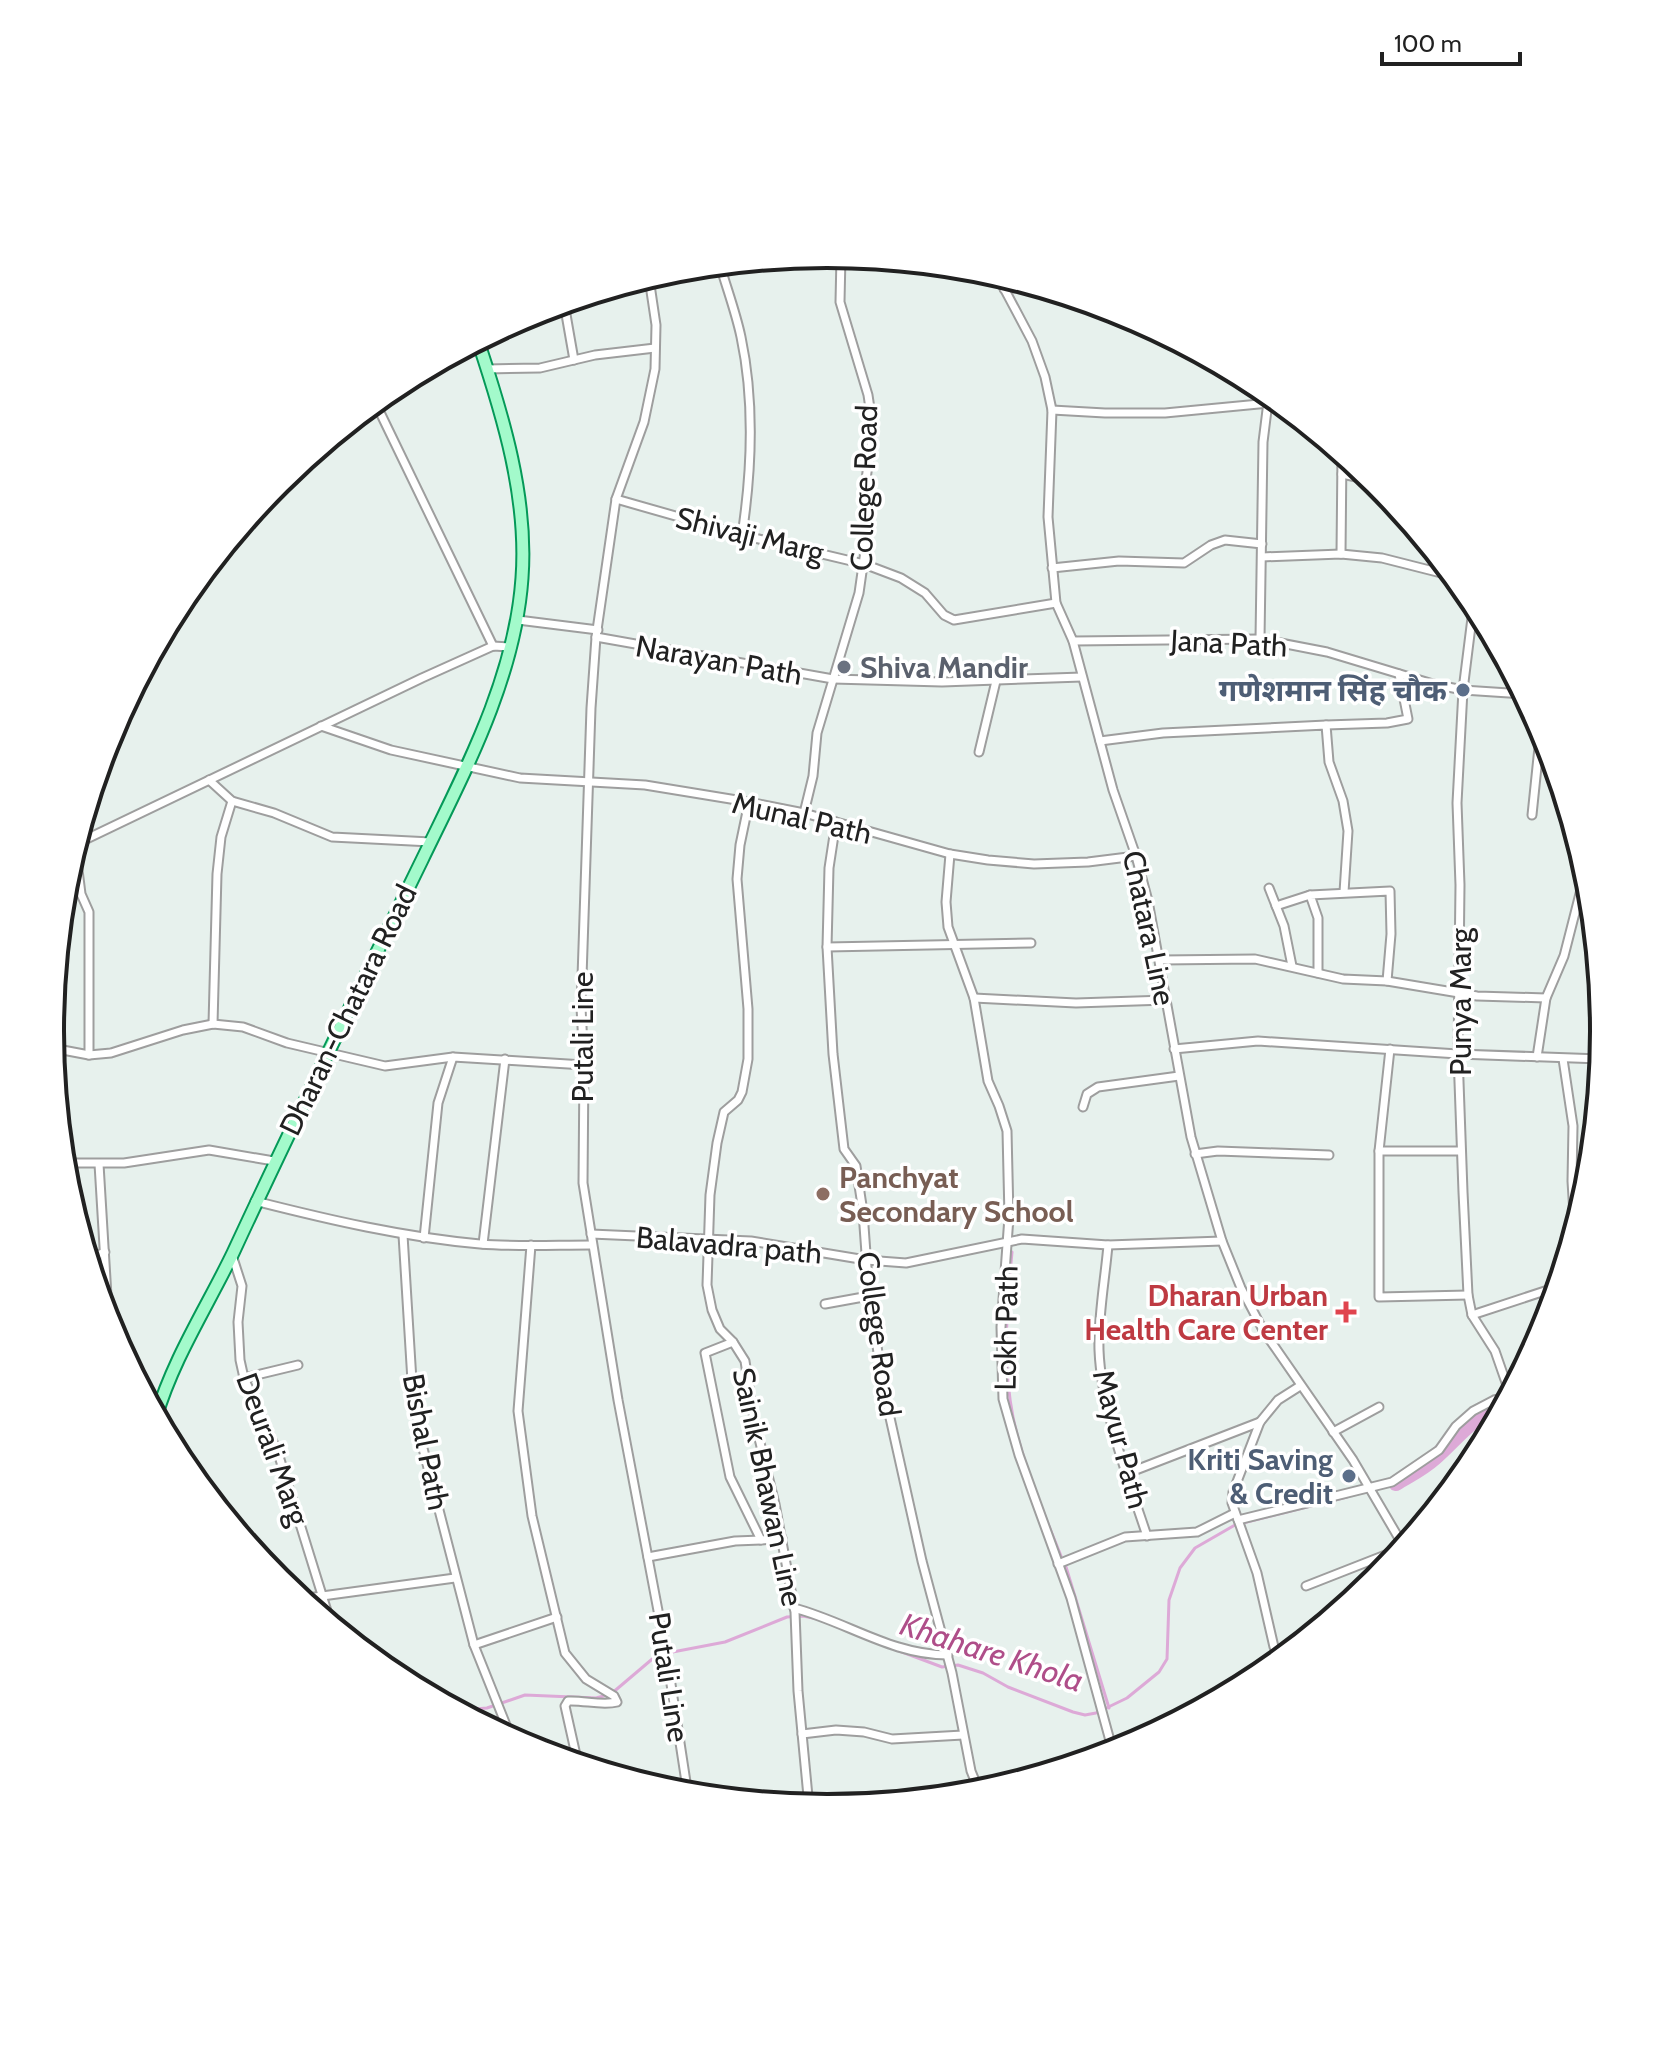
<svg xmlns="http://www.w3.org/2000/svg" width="1654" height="2063" viewBox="0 0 1654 2063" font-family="Cabin,'Noto Sans Devanagari',sans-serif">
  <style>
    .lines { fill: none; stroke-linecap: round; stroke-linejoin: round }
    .stream { stroke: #dda9d7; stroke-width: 3 }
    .river { stroke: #dda9d7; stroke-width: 16 }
    .street-casing { stroke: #9e9e9e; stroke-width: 11 }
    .primary-casing { stroke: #049958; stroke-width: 15 }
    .street { stroke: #fff; stroke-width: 7 }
    .primary { stroke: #a3facb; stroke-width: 11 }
    .worship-dot { fill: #6b7280; stroke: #fff; stroke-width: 3 }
    .service-dot { fill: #5c6f8a; stroke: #fff; stroke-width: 3 }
    .education-dot { fill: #8d6e63; stroke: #fff; stroke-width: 3 }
    .health-dot { fill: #e0444e; stroke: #fff; stroke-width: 3 }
    .labels { text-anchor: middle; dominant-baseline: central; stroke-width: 7; stroke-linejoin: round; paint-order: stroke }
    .street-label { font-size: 30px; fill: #212121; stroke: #fff }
    .worship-label { font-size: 30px; font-weight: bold; fill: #5b616d; stroke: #fff; text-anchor: start }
    .service-label { font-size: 30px; font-weight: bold; fill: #4e5e75; stroke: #fff; text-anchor: end }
    .education-label { font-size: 30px; font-weight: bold; fill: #785e54; stroke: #fff; text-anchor: start }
    .health-label { font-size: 30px; font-weight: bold; fill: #be3a42; stroke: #fff; text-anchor: end }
    .water-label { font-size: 32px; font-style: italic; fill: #af4e89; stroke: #fff }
    .rim { fill: none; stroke: #212121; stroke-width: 4 }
  </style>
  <rect width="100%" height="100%" fill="#e7f1ed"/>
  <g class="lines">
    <g class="stream">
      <path d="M 1012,1252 C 1007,1306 1002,1362 1013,1417 C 1022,1461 1044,1514 1061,1556"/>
      <path d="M 1066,1567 L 1109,1708"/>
      <path d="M 870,1640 L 942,1667 L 958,1665 L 983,1673 L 1008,1687 L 1073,1712 L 1085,1715 L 1096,1713 L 1127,1698 L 1159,1672 L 1167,1659 L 1169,1600 L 1180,1568 L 1195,1548 L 1235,1525 L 1347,1497"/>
      <path d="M 396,1678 L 420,1685 L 450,1701 L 475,1709 L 487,1708 L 525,1695 L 596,1698 L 611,1694 L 657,1655 L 725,1642 L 787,1617 L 803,1616 L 818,1619"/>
    </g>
    <path class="river" d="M 1396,1483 C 1409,1475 1423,1468 1434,1458 C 1457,1438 1474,1413 1505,1404"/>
    <g class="street-casing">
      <g id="street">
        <path d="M 720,265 C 727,289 736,313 741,337 C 755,403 752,469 742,535"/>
        <path d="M 997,275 L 1032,341 L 1045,377 L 1052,410 L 1048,517 L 1056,603 L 1073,641 L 1113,790 L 1136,856 L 1148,901 L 1191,1137 L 1222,1241 L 1241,1288 L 1263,1330 L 1353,1460 L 1404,1547"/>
        <path d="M 649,278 L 656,325 L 655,369 L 644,422 L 616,499 L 596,637 L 591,708 L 581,1007 L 584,1065 L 583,1183 L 618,1400 L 667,1658 L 688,1795"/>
        <path d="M 1004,289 L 1032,286"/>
        <path d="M 564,303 L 574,360"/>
        <path d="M 486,369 L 540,368 L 595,355 L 655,348"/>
        <path d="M 375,402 L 493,646"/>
        <path d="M 1052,410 L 1105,413 L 1165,413 L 1279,402"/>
        <path d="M 1342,474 L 1375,481"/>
        <path d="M 616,499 L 742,535 L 864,564 L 901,578 L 925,593 L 944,615 L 954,620 L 1056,603"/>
        <path d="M 1341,554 L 1342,454"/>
        <path d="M 1262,557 L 1341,554 L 1382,558 L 1453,576"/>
        <path d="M 1052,568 L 1119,561 L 1184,563 L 1211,545 L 1225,540 L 1262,544"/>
        <path d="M 1474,602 L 1463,690 L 1457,803 L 1460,885 L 1458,1054 L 1463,1192 L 1468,1295 L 1472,1315 L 1495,1351 L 1510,1394"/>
        <path d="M 518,620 L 598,630"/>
        <path d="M 596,637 L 833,679 L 942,682 L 1082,677"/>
        <path d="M 1260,639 L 1263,442 L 1269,394"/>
        <path d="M 1073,641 L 1260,639 L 1327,652 L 1433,684 L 1463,690 L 1524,694"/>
        <path d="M 1326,725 L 1387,723 L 1408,719 L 1399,674"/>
        <path d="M 321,726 L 391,750 L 520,778 L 645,785 L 749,802 L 804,813 L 950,854 L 988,860 L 1034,864 L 1088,862 L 1136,856"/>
        <path d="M 1100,741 L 1163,733 L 1326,725 L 1329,762 L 1343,801 L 1348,831 L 1344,892"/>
        <path d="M 979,752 L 996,681"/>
        <path d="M 209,780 L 232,801 L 274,813 L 332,837 L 431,842"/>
        <path d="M 749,802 L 740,845 L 737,879 L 748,1009 L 748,1059 L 742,1092 L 738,1100 L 724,1112 L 717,1143 L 710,1195 L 707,1285 L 712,1310 L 720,1329 L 733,1342 L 745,1361 L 753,1414 L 775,1504 L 795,1612 L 798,1691 L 809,1807"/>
        <path d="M 804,813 L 813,776 L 817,733 L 859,593 L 868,530 L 863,501 L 873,429 L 868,395 L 840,302 L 841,256"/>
        <path d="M 1532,815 L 1541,728"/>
        <path d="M 836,822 L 829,868 L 827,947 L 833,1054 L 844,1149 L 856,1166 L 863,1212 L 869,1295 L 884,1391 L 922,1561 L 952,1673 L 971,1771 L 980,1793"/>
        <path d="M 76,844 L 422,678 L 493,646 L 512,647"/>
        <path d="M 75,846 L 81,894 L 89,912 L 89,1055"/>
        <path d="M 950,854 L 946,902 L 948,927 L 974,998 L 988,1081 L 999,1106 L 1007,1131 L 1009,1217 L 1001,1327 L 1003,1399 L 1019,1455 L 1071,1598 L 1112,1748"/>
        <path d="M 1269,888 L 1284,926 L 1292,966"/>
        <path d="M 1276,906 L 1310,895"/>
        <path d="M 827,947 L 1031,943"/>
        <path d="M 1161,960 L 1255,959 L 1343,979 L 1387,981 L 1477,996 L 1546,998"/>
        <path d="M 1318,973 L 1318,918 L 1310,895 L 1390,891 L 1391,934 L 1387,981"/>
        <path d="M 974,998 L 1076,1003 L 1166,1000"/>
        <path d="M 213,1024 L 217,874 L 221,837 L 232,801"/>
        <path d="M 52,1048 L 89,1055 L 111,1053 L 183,1030 L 213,1024 L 243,1027 L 287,1043 L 385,1066 L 453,1057 L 584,1065"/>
        <path d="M 1174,1049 L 1258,1041 L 1458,1054 L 1601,1059"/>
        <path d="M 1390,1049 L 1379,1151 L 1379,1297 L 1468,1295"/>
        <path d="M 1537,1057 L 1546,998 L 1564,956 L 1586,870"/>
        <path d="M 1563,1059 L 1573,1126 L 1572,1181 L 1575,1231"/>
        <path d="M 1083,1107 L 1087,1094 L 1098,1087 L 1179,1076"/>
        <path d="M 1379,1151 L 1461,1151"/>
        <path d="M 1195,1154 L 1218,1151 L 1329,1155"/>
        <path d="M 63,1163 L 124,1163 L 209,1150 L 274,1161"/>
        <path d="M 99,1164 L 109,1329"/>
        <path d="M 255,1201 C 330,1220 403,1237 480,1244 C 517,1247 554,1245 591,1245"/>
        <path d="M 591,1234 L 751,1241 L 866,1260 L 906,1263 L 1022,1239 L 1108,1245 L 1222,1241"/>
        <path d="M 403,1235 L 412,1381 L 419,1433 L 474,1645 L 512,1740"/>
        <path d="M 424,1238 L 438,1103 L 453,1057"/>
        <path d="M 483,1244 L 505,1059"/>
        <path d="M 531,1245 L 518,1411 L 532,1516 L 565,1653 L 586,1679 L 614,1696 L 617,1702 C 602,1706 584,1700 568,1701 L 565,1706 L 578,1764"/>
        <path d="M 1108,1245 C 1105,1280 1098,1316 1099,1350 C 1101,1407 1129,1482 1147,1536"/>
        <path d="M 232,1255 L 242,1286 L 238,1322 L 240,1360 L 244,1378 L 278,1453 L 331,1624"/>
        <path d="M 88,1259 L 105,1252"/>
        <path d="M 825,1304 L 869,1296"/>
        <path d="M 1472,1315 L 1557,1287"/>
        <path d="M 733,1342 L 705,1353 L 730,1477 L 761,1540 L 782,1538"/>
        <path d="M 244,1378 L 298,1365"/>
        <path d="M 1333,1432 L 1379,1407"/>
        <path d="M 172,1446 C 187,1449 188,1462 192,1476"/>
        <path d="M 1128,1473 L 1260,1422"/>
        <path d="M 1238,1520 L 1392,1482 L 1439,1450 L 1456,1426 L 1473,1411 L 1494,1400 L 1508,1397"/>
        <path d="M 648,1557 L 735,1541 L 761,1540"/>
        <path d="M 1058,1564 L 1125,1537 L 1197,1532 L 1235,1513"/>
        <path d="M 1306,1586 L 1403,1548"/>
        <path d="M 300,1599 L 455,1578"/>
        <path d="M 794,1608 C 847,1622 892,1655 948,1655"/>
        <path d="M 474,1645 L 557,1617"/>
        <path d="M 1274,1647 L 1257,1573 L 1232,1503 L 1233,1492 L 1260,1422 L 1278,1400 L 1300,1386"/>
        <path d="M 802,1734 L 836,1730 L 864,1732 L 892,1739 L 963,1735"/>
        <path d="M 1066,1767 L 1170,1725"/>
      </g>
    </g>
    <g class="primary-casing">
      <path id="primary" d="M 156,1417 C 173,1359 207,1307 233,1253 C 294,1121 358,991 422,860 C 465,771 515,678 522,578 C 528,498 503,416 478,341"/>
    </g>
    <use href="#street" class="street"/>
    <use href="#primary" class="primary"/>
  </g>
  <circle class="worship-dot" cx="844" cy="667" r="8"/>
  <g class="service-dot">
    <circle cx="1463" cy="690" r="8"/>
    <circle cx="1349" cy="1476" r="8"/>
  </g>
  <circle class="education-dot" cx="823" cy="1194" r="8"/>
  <path class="health-dot" d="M1342 1300h8v8h8v8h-8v8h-8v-8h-8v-8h8z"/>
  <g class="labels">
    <g class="street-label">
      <text transform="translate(864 488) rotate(-88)">College Road</text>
      <text transform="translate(750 535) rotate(14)">Shivaji Marg</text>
      <text transform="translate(1229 643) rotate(3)">Jana Path</text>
      <text transform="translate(719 660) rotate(10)">Narayan Path</text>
      <text transform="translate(802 818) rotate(13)">Munal Path</text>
      <text transform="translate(1149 928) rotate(78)">Chatara Line</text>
      <text transform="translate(1460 1002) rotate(-90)">Punya Marg</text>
      <text transform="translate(348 1010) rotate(-64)">Dharan-Chatara Road</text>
      <text transform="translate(582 1037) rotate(-90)">Putali Line</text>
      <text transform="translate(729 1245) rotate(5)">Balavadra path</text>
      <text transform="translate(1006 1328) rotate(-89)">Lokh Path</text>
      <text transform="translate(879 1334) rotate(82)">College Road</text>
      <text transform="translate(1121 1439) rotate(75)">Mayur Path</text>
      <text transform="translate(426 1442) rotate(79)">Bishal Path</text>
      <text transform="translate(273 1449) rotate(70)">Deurali Marg</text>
      <text transform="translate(768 1487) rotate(78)">Sainik Bhawan Line</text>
      <text transform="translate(669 1677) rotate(81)">Putali Line</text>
    </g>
    <g class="worship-label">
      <text x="860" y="667">Shiva Mandir</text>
    </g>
    <g class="service-label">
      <text x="1447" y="690">गणेशमान सिंह चौक</text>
      <text x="1333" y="1459">Kriti Saving<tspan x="1333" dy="34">&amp; Credit</tspan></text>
    </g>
    <g class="education-label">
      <text x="839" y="1177">Panchyat<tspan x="839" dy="34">Secondary School</tspan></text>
    </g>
    <g class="health-label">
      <text x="1328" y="1295">Dharan Urban<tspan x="1328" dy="34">Health Care Center</tspan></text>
    </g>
    <g class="water-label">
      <text transform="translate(992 1652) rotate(18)">Khahare Khola</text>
    </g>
  </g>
  <path d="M0 0H1654V2063H0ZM64 1031a763 763 0 1 1 1526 0a763 763 0 1 1-1526 0Z" fill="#fff" fill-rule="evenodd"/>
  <path class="rim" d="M64 1031a763 763 0 1 1 1526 0a763 763 0 1 1-1526 0Z"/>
  <path d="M1382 52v12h138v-12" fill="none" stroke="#212121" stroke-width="4"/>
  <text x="1394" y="52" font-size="24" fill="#212121" stroke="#ffffff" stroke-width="6" paint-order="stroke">100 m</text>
</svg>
